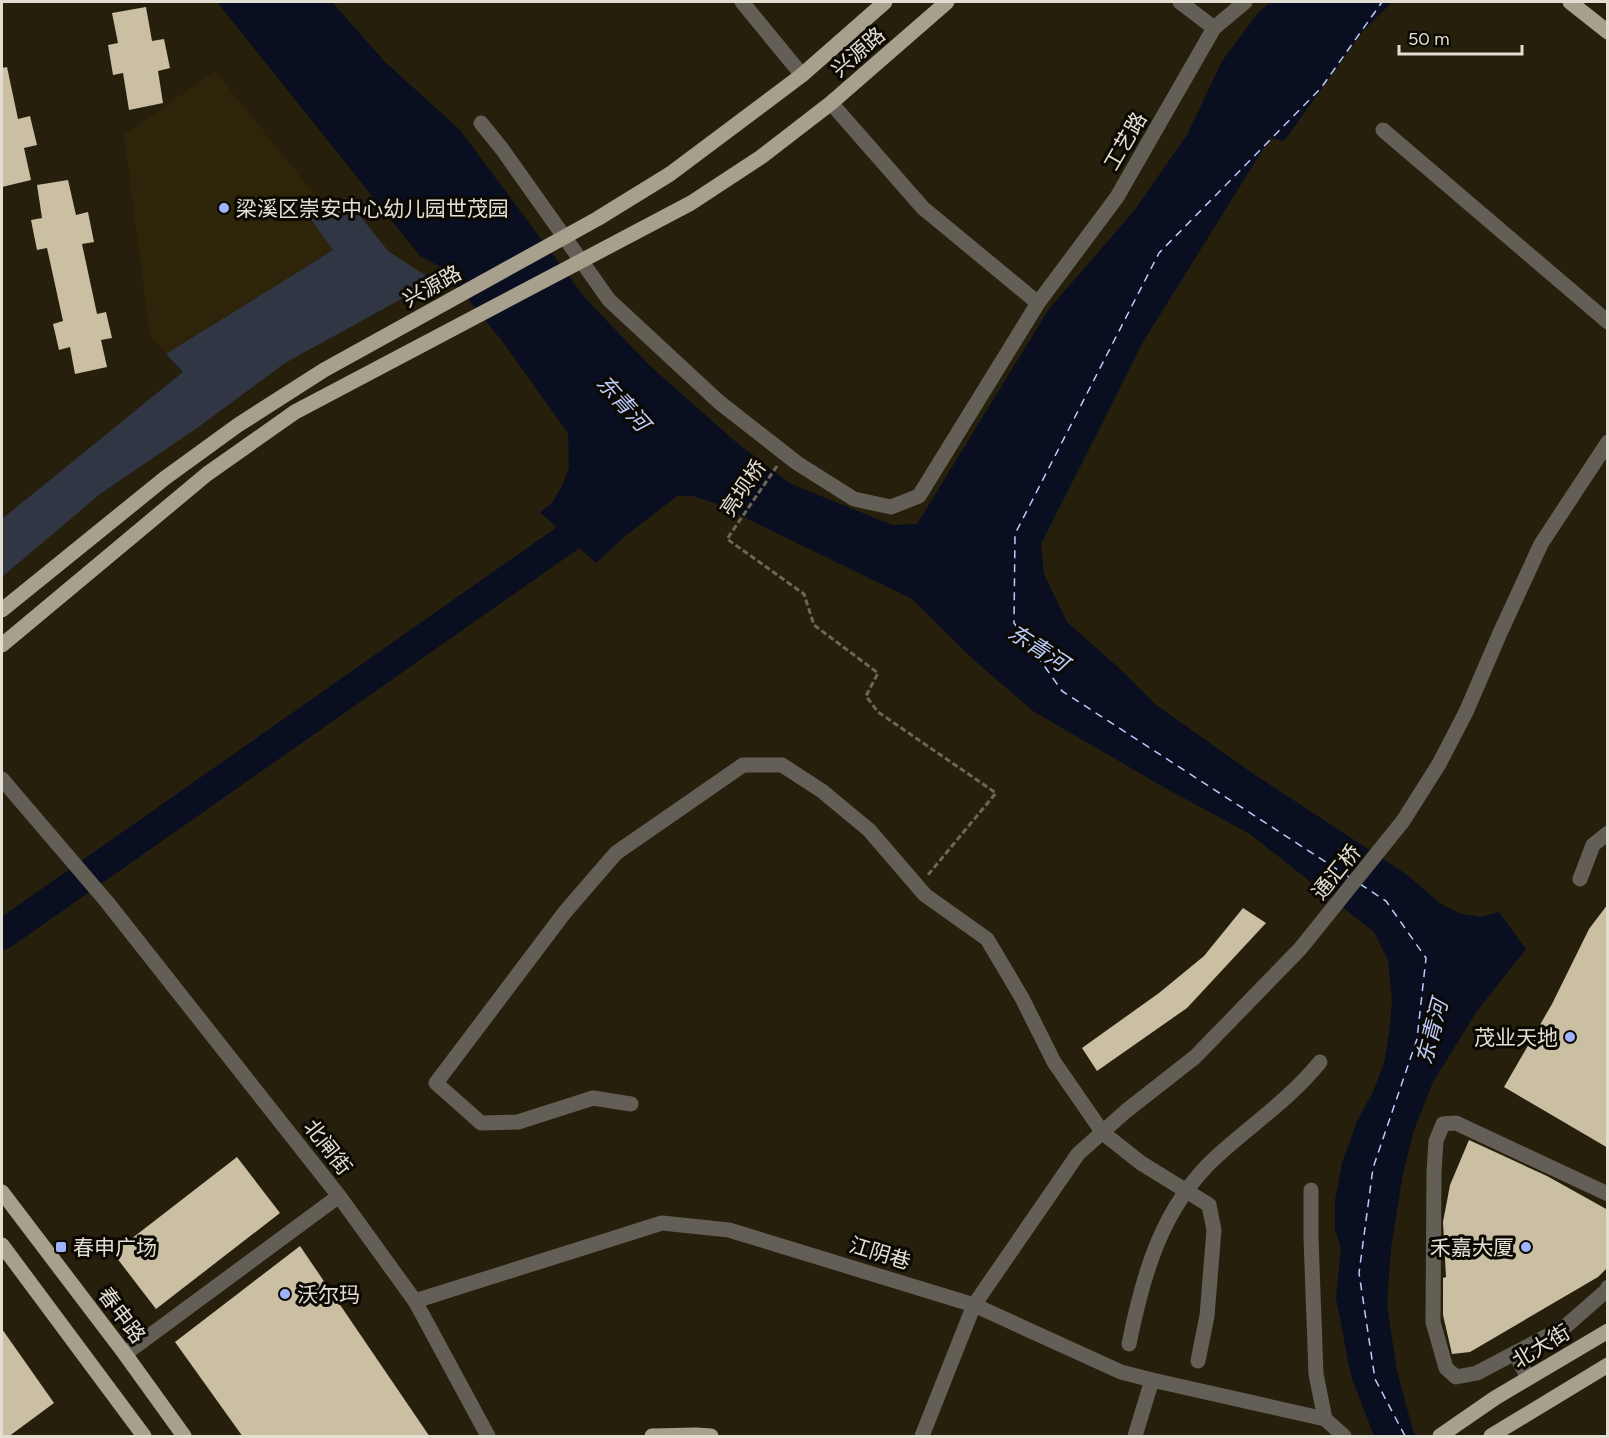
<svg xmlns="http://www.w3.org/2000/svg" width="1609" height="1438" viewBox="0 0 1609 1438" font-family="Figtree,'Noto Sans SC',sans-serif">
  <style>
    .built { fill: #2e2409 }
    .green { fill: #313645 }
    .water { fill: #090e21 }
    .lines { fill: none; stroke-linecap: round; stroke-linejoin: round }
    .river { stroke: #090e21; stroke-width: 30 }
    .ferry { stroke: #bbcbfb; stroke-width: 1.5; stroke-dasharray: 8 6; stroke-linecap: butt }
    .building { fill: #cabfa3 }
    .path { stroke: #6c6656; stroke-width: 3; stroke-dasharray: 6 3; stroke-linecap: butt }
    .minor { stroke: #635f56; stroke-width: 15 }
    .major { stroke: #a7a08c; stroke-width: 15 }
    .poi-dot { fill: #9eb4fd; stroke: #0c0903; stroke-width: 2 }
    .labels { text-anchor: middle; dominant-baseline: central; stroke-width: 6; stroke-linejoin: round; paint-order: stroke }
    .street-label { font-size: 21px; fill: #e3ded2; stroke: #0c0903 }
    .poi-label { font-size: 21px; fill: #e3ded2; stroke: #0c0903; text-anchor: start }
    .water-label { font-size: 22px; font-style: italic; fill: #bbcbfb; stroke: #0c0903 }
  </style>
  <rect width="100%" height="100%" fill="#261f0c"/>
  <path class="built" d="M 215,71 L 321,202 L 307,214 L 333,250 L 166,354 L 150,336 L 124,135 Z"/>
  <path class="green" d="M 346,198 L 388,251 L 434,281 L 285,363 L 197,428 L 100,494 L 2,577 L 2,519 L 183,372 L 166,354 L 333,250 L 307,214 L 321,202 Z"/>
  <path class="water" d="M 217,2 L 332,2 L 385,62 L 460,130 L 585,298 L 650,366 L 737,443 L 791,484 L 892,525 L 917,524 L 1049,309 L 1134,211 L 1187,135 L 1222,61 L 1258,13 L 1271,2 L 1392,2 L 1363,31 L 1284,141 L 1270,138 L 1143,342 L 1041,544 L 1044,574 L 1067,622 L 1120,669 L 1155,704 L 1252,773 L 1406,874 L 1441,904 L 1461,914 L 1481,917 L 1499,912 L 1526,949 L 1477,1011 L 1433,1082 L 1414,1130 L 1403,1173 L 1391,1248 L 1387,1304 L 1397,1371 L 1413,1431 L 1416,1436 L 1374,1436 L 1351,1376 L 1336,1298 L 1341,1248 L 1335,1230 L 1335,1201 L 1342,1163 L 1357,1121 L 1373,1092 L 1384,1063 L 1389,1034 L 1392,1001 L 1388,960 L 1374,932 L 1250,834 L 1167,789 L 1033,711 L 974,660 L 912,599 L 715,503 L 693,496 L 677,496 L 624,537 L 596,563 L 540,512 L 552,503 L 563,484 L 569,468 L 568,433 L 502,341 L 443,268 L 420,256 Z"/>
  <g class="lines">
    <path class="river" d="M 2,935 L 579,530 L 599,510"/>
    <g class="ferry">
      <path d="M 1349,877 L 1062,691 L 1014,623 L 1015,534 L 1159,253 L 1321,88 L 1382,2"/>
      <path d="M 1360,884 L 1386,901 L 1426,958 L 1417,1039 L 1373,1168 L 1359,1273 L 1375,1379 L 1405,1436"/>
    </g>
  </g>
  <g class="building">
    <path d="M 146,7 L 152,41 L 164,39 L 170,68 L 158,71 L 163,103 L 129,110 L 123,73 L 113,75 L 108,45 L 118,43 L 112,13 Z"/>
    <path d="M 7,67 L 18,119 L 30,116 L 37,145 L 24,148 L 31,180 L 2,187 L 2,68 Z"/>
    <path d="M 68,180 L 76,215 L 88,212 L 94,242 L 82,244 L 97,314 L 106,312 L 112,338 L 101,340 L 107,367 L 75,374 L 70,347 L 59,350 L 53,324 L 63,321 L 47,248 L 37,250 L 31,220 L 42,218 L 37,185 Z"/>
    <path d="M 1608,904 L 1608,1148 L 1504,1087 L 1552,1004 L 1589,929 Z"/>
    <path d="M 1243,908 L 1266,923 L 1187,1008 L 1097,1071 L 1082,1048 L 1159,993 L 1204,956 Z"/>
    <path d="M 1469,1140 L 1547,1176 L 1608,1210 L 1608,1267 L 1598,1277 L 1470,1352 L 1452,1354 L 1443,1315 L 1443,1278 L 1446,1277 L 1443,1222 L 1450,1185 Z"/>
    <path d="M 237,1157 L 280,1213 L 156,1309 L 113,1253 Z"/>
    <path d="M 300,1246 L 430,1437 L 243,1437 L 175,1342 Z"/>
    <path d="M 2,1329 L 54,1403 L 8,1437 L 2,1437 Z"/>
  </g>
  <g class="lines">
    <path class="path" d="M 777,466 L 727,539 L 804,594 L 814,625 L 878,673 L 866,696 L 878,712 L 996,793 L 927,876"/>
    <g class="minor">
      <path d="M 742,2 L 802,75"/>
      <path d="M 1180,2 L 1214,28"/>
      <path d="M 831,103 L 923,208 L 1038,303"/>
      <path d="M 481,123 L 502,149 L 609,300 L 719,402 L 797,463 L 854,499 L 891,507 L 919,496 L 1038,303 L 1117,197 L 1214,28 L 1245,2"/>
      <path d="M 1383,130 L 1608,322"/>
      <path d="M 2,779 L 107,902 L 339,1196 L 415,1301 L 488,1436"/>
      <path d="M 1580,879 L 1593,845 L 1608,833"/>
      <path d="M 631,1104 L 593,1098 L 518,1122 L 481,1123 L 436,1083 L 565,912 L 616,853 L 743,765 L 782,765 L 822,791 L 869,830 L 925,895 L 987,939 L 1022,998 L 1054,1062 L 1103,1133 L 1141,1163 L 1209,1205 L 1214,1230 L 1207,1316 L 1198,1361"/>
      <path d="M 1311,1190 L 1311,1238 L 1316,1374 L 1325,1419 L 1344,1436"/>
      <path d="M 1608,1194 L 1456,1123 L 1443,1124 L 1436,1141 L 1434,1172 L 1433,1322 L 1446,1368 L 1456,1377 L 1477,1373 L 1566,1326 L 1606,1291 L 1608,1287"/>
      <path d="M 415,1301 L 662,1223 L 729,1230 L 974,1305 L 1121,1372 L 1152,1380 L 1325,1419"/>
      <path d="M 1129,1344 C 1143,1274 1162,1207 1216,1157 C 1251,1125 1290,1099 1320,1062"/>
      <path d="M 1515,1353 L 1528,1378"/>
      <path d="M 125,1354 L 339,1196"/>
      <path d="M 922,1436 L 974,1305 L 1078,1154 L 1126,1111 L 1195,1057 L 1300,949 L 1403,821 L 1439,764 L 1466,712 L 1500,633 L 1541,544 L 1608,442"/>
      <path d="M 1135,1436 L 1152,1380"/>
    </g>
    <g class="major">
      <path d="M 1570,2 L 1608,32"/>
      <path d="M 2,610 L 165,478 L 238,425 L 324,370 L 597,219 L 670,174 L 802,75 L 885,2"/>
      <path d="M 2,645 L 207,474 L 295,412 L 691,203 L 761,157 L 831,103 L 947,2"/>
      <path d="M 2,1192 L 125,1354 L 184,1436"/>
      <path d="M 2,1245 L 144,1436"/>
      <path d="M 652,1436 L 696,1435 L 711,1436"/>
      <path d="M 1440,1436 L 1495,1398 L 1608,1331"/>
      <path d="M 1491,1436 L 1608,1365"/>
    </g>
  </g>
  <g class="poi-dot">
    <circle cx="224" cy="208" r="6"/>
    <circle cx="1570" cy="1037" r="6"/>
    <rect x="55" y="1241" width="12" height="12" rx="3"/>
    <circle cx="1526" cy="1247" r="6"/>
    <circle cx="285" cy="1294" r="6"/>
  </g>
  <g class="labels">
    <g class="street-label">
      <text transform="translate(858 52) rotate(-41)">兴源路</text>
      <text transform="translate(1125 141) rotate(-60)">工艺路</text>
      <text transform="translate(432 286) rotate(-29)">兴源路</text>
      <text transform="translate(743 488) rotate(-56)">亮坝桥</text>
      <text transform="translate(1336 872) rotate(-51)">通汇桥</text>
      <text transform="translate(328 1147) rotate(52)">北闸街</text>
      <text transform="translate(880 1253) rotate(17)">江阴巷</text>
      <text transform="translate(122 1315) rotate(53)">春申路</text>
      <text transform="translate(1541 1346) rotate(-31)">北大街</text>
    </g>
    <g class="poi-label">
      <text x="236" y="208">梁溪区崇安中心幼儿园世茂园</text>
      <text x="1558" y="1037" text-anchor="end">茂业天地</text>
      <text x="73" y="1247">春申广场</text>
      <text x="1514" y="1247" text-anchor="end">禾嘉大厦</text>
      <text x="297" y="1294">沃尔玛</text>
    </g>
    <g class="water-label">
      <text transform="translate(623 403) rotate(48)">东青河</text>
      <text transform="translate(1038 648) rotate(33)">东青河</text>
      <text transform="translate(1432 1032) rotate(-75)">东青河</text>
    </g>
  </g>
  <rect width="1609" height="1438" fill="none" stroke="#e3ded2" stroke-width="6"/>
  <path d="M1399 45v9h123v-9" fill="none" stroke="#e3ded2" stroke-width="3"/>
  <text x="1408" y="45" font-size="18" fill="#e3ded2" stroke="#0c0903" stroke-width="4.5" paint-order="stroke">50 m</text>
</svg>
